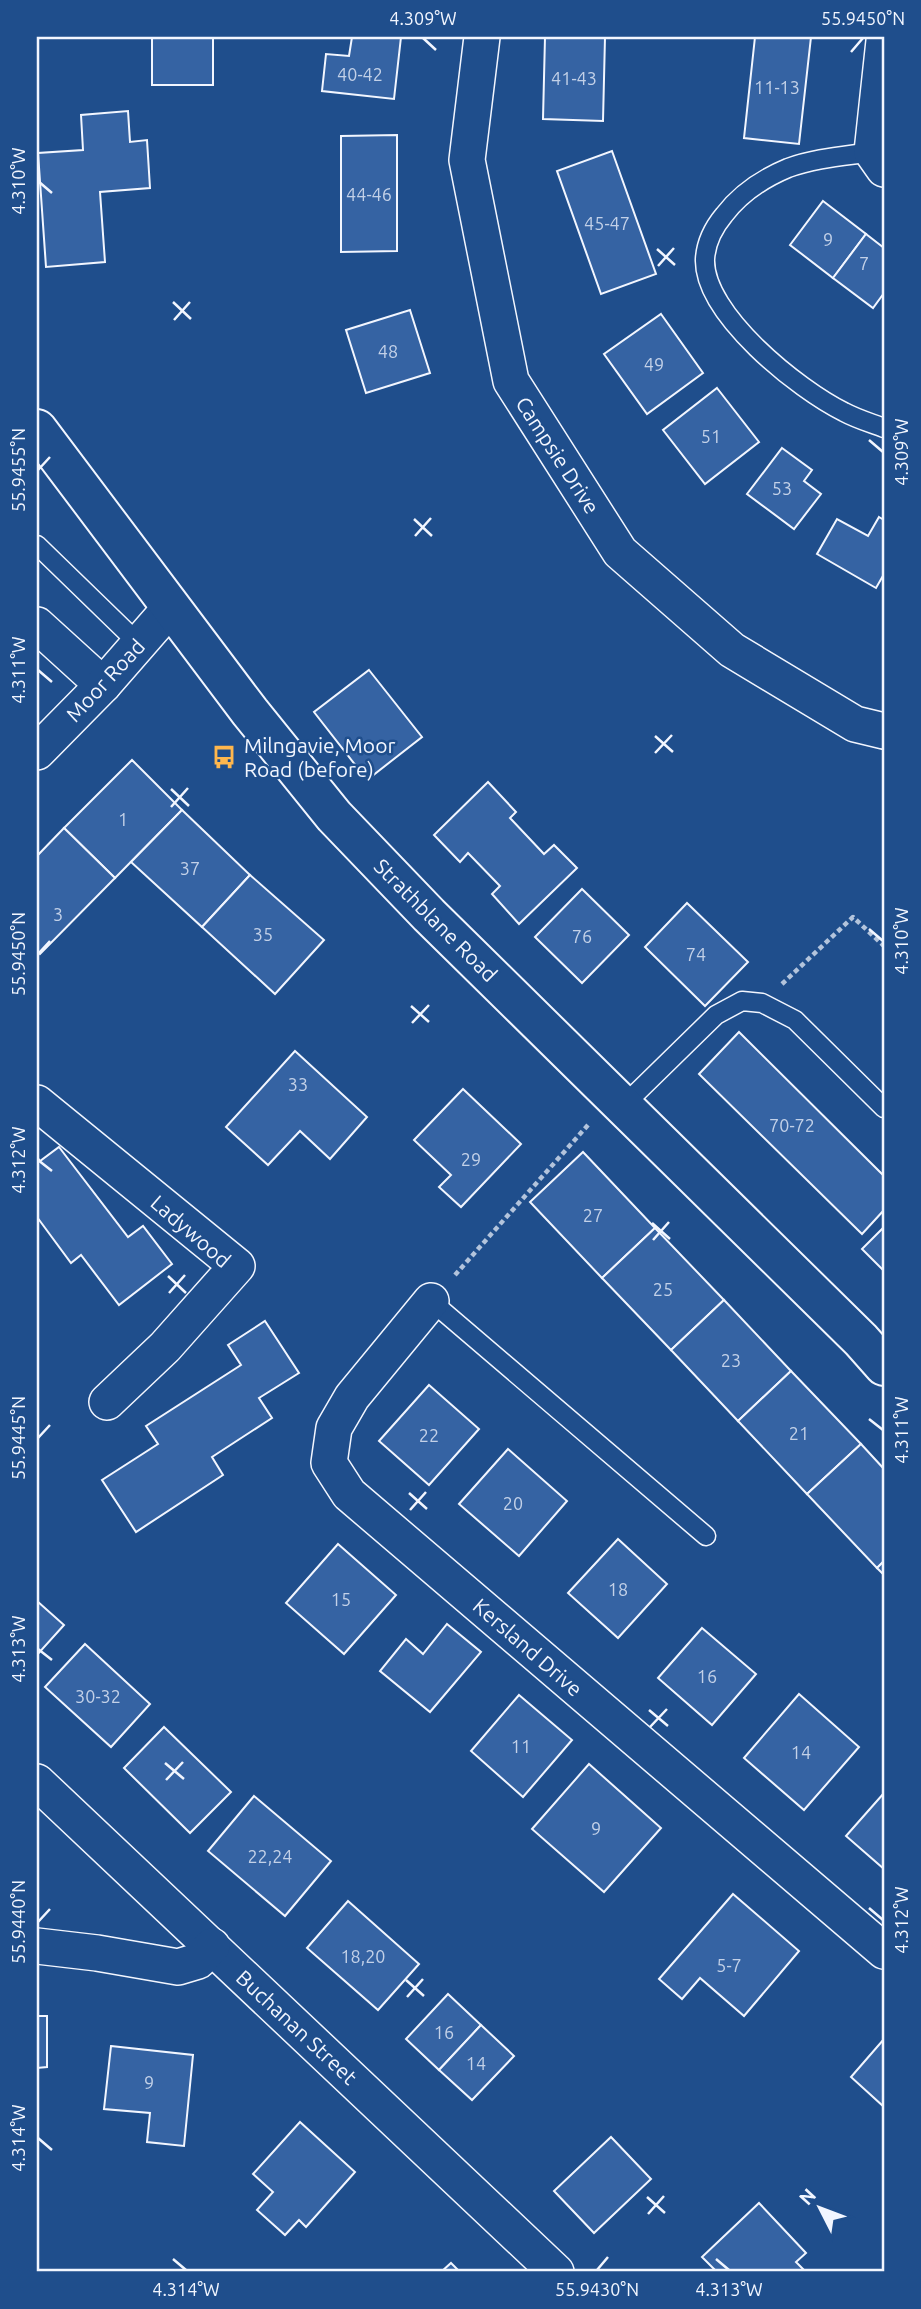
<svg xmlns="http://www.w3.org/2000/svg" width="921" height="2309" viewBox="0 0 921 2309" font-family="Ubuntu,sans-serif">
  <style>
    .building { fill: #3563a3; stroke: #f2f6ff; stroke-width: 2 }
    .lines { fill: none; stroke-linecap: round; stroke-linejoin: round }
    .lane-casing { stroke: #f2f6ff; stroke-width: 21 }
    .street-casing { stroke: #f2f6ff; stroke-width: 38 }
    .primary-casing { stroke: #f2f6ff; stroke-width: 42 }
    .path { stroke: #b3c4dc; stroke-width: 4.5; stroke-dasharray: 5 3.5; stroke-linecap: butt }
    .lane { stroke: #1f4e8c; stroke-width: 18 }
    .street { stroke: #1f4e8c; stroke-width: 35 }
    .primary { stroke: #1f4e8c; stroke-width: 38 }
    .ticks { fill: none; stroke: #f2f6ff; stroke-width: 2.5 }
    .labels { text-anchor: middle; dominant-baseline: central; stroke-width: 5; stroke-linejoin: round; paint-order: stroke }
    .number-label { font-size: 18px; fill: #c3d1e8 }
    .street-label { font-size: 21px; fill: #f2f6ff; stroke: #1f4e8c }
    .poi-label { font-size: 21px; fill: #f2f6ff; stroke: #1f4e8c; text-anchor: start }
    .neatline { fill: none; stroke: #f2f6ff; stroke-width: 2.5 }
    .ticks-label { font-size: 18px; text-anchor: middle; fill: #f2f6ff }
  </style>
  <rect width="100%" height="100%" fill="#1f4e8c"/>
  <g class="building">
    <rect x="152" y="37" width="61" height="48"/>
    <path d="M 352,37 L 401,37 L 394,99 L 322,91 L 326,54 L 349,56 Z"/>
    <path d="M 545,37 L 605,37 L 603,121 L 543,119 Z"/>
    <path d="M 755,37 L 811,37 L 799,144 L 744,138 Z"/>
    <path d="M 128,111 L 130,142 L 147,140 L 150,188 L 100,192 L 105,262 L 46,267 L 38,153 L 83,150 L 81,115 Z"/>
    <path d="M 397,135 L 397,251 L 341,252 L 341,136 Z"/>
    <path d="M 612,151 L 656,274 L 601,294 L 557,171 Z"/>
    <path d="M 823,201 L 866,234 L 833,278 L 790,245 Z"/>
    <path d="M 866,234 L 884,248 L 884,293 L 873,308 L 833,278 Z"/>
    <path d="M 410,310 L 430,373 L 366,393 L 346,330 Z"/>
    <path d="M 661,314 L 703,373 L 647,414 L 604,354 Z"/>
    <path d="M 717,388 L 759,442 L 705,484 L 663,430 Z"/>
    <path d="M 782,448 L 812,470 L 804,481 L 821,494 L 794,529 L 747,494 Z"/>
    <path d="M 879,517 L 884,520 L 884,574 L 876,588 L 817,554 L 837,519 L 868,536 Z"/>
    <path d="M 369,670 L 422,737 L 367,780 L 314,712 Z"/>
    <path d="M 132,760 L 182,810 L 115,878 L 64,828 Z"/>
    <path d="M 488,782 L 516,812 L 510,818 L 544,854 L 554,845 L 577,868 L 519,924 L 492,894 L 500,886 L 468,853 L 460,862 L 434,835 Z"/>
    <path d="M 182,810 L 250,875 L 202,927 L 131,862 Z"/>
    <path d="M 64,828 L 115,878 L 40,954 L 37,950 L 37,856 Z"/>
    <path d="M 250,875 L 324,940 L 275,994 L 202,927 Z"/>
    <path d="M 582,889 L 629,935 L 582,983 L 535,937 Z"/>
    <path d="M 687,903 L 748,962 L 705,1006 L 645,947 Z"/>
    <path d="M 739,1032 L 884,1176 L 884,1210 L 862,1234 L 699,1074 Z"/>
    <path d="M 295,1051 L 367,1117 L 330,1159 L 300,1131 L 268,1165 L 226,1127 Z"/>
    <path d="M 463,1089 L 521,1144 L 461,1207 L 439,1187 L 451,1175 L 414,1140 Z"/>
    <path d="M 59,1147 L 128,1237 L 143,1226 L 172,1264 L 119,1305 L 81,1255 L 71,1263 L 37,1217 L 37,1157 L 40,1161 Z"/>
    <path d="M 583,1152 L 655,1228 L 602,1278 L 530,1202 Z"/>
    <path d="M 884,1227 L 884,1271 L 862,1249 Z"/>
    <path d="M 655,1228 L 724,1300 L 671,1350 L 602,1278 Z"/>
    <path d="M 724,1300 L 791,1371 L 738,1421 L 671,1350 Z"/>
    <path d="M 265,1321 L 299,1373 L 259,1398 L 272,1418 L 212,1457 L 223,1475 L 136,1532 L 102,1480 L 158,1444 L 146,1426 L 241,1365 L 228,1345 Z"/>
    <path d="M 791,1371 L 861,1444 L 807,1494 L 738,1421 Z"/>
    <path d="M 429,1385 L 479,1429 L 429,1485 L 379,1441 Z"/>
    <path d="M 861,1444 L 884,1469 L 884,1561 L 877,1568 L 807,1494 Z"/>
    <path d="M 508,1449 L 567,1501 L 519,1556 L 459,1504 Z"/>
    <path d="M 618,1539 L 667,1584 L 618,1638 L 568,1593 Z"/>
    <path d="M 338,1544 L 396,1595 L 344,1654 L 286,1603 Z"/>
    <path d="M 884,1561 L 884,1575 L 877,1568 Z"/>
    <path d="M 37,1601 L 64,1625 L 37,1655 Z"/>
    <path d="M 447,1624 L 481,1652 L 430,1712 L 380,1671 L 406,1639 L 423,1654 Z"/>
    <path d="M 702,1628 L 756,1674 L 712,1725 L 658,1678 Z"/>
    <path d="M 85,1644 L 150,1704 L 111,1747 L 45,1687 Z"/>
    <path d="M 799,1694 L 859,1747 L 804,1810 L 744,1758 Z"/>
    <path d="M 519,1695 L 572,1740 L 523,1797 L 471,1751 Z"/>
    <path d="M 164,1727 L 231,1792 L 190,1833 L 124,1768 Z"/>
    <path d="M 589,1764 L 661,1828 L 604,1892 L 532,1829 Z"/>
    <path d="M 884,1793 L 884,1869 L 846,1836 Z"/>
    <path d="M 254,1796 L 331,1861 L 285,1916 L 208,1851 Z"/>
    <path d="M 733,1894 L 799,1951 L 744,2016 L 700,1978 L 682,1999 L 659,1979 Z"/>
    <path d="M 348,1901 L 419,1964 L 378,2010 L 307,1948 Z"/>
    <path d="M 448,1994 L 481,2025 L 439,2070 L 406,2039 Z"/>
    <path d="M 37,2016 L 47,2016 L 47,2067 L 37,2068 Z"/>
    <path d="M 481,2025 L 514,2056 L 472,2100 L 439,2070 Z"/>
    <path d="M 884,2039 L 884,2105 L 883,2106 L 851,2077 Z"/>
    <path d="M 111,2046 L 193,2055 L 184,2146 L 147,2142 L 150,2113 L 104,2109 Z"/>
    <path d="M 300,2122 L 355,2172 L 306,2227 L 299,2220 L 285,2235 L 257,2210 L 273,2192 L 253,2174 Z"/>
    <path d="M 611,2137 L 651,2179 L 594,2233 L 554,2191 Z"/>
    <path d="M 759,2203 L 806,2253 L 796,2262 L 806,2272 L 717,2272 L 702,2257 Z"/>
    <path d="M 451,2263 L 460,2272 L 441,2272 Z"/>
  </g>
  <g class="lines">
    <g class="lane-casing">
      <g id="lane">
        <path d="M 872,152 C 845,156 815,158 788,168 C 764,178 740,194 724,215 C 714,227 706,243 705,259 C 703,314 799,390 844,412 C 857,419 871,423 884,428"/>
        <path d="M 37,545 L 139,644"/>
        <path d="M 624,1105 L 716,1015 L 742,1001 L 762,1003 L 795,1020 L 884,1108"/>
        <path d="M 431,1301 L 706,1536"/>
      </g>
    </g>
    <g class="street-casing">
      <g id="street">
        <path d="M 482,37 L 467,160 L 511,381 L 620,552 L 732,650 L 855,724 L 884,731"/>
        <path d="M 884,41 L 872,152 L 884,169"/>
        <path d="M 37,625 L 103,685"/>
        <path d="M 37,752 L 103,685 L 171,607"/>
        <path d="M 37,1103 L 237,1266 L 165,1347 L 107,1402"/>
        <path d="M 431,1301 L 352,1397 L 334,1428 L 329,1463 L 349,1494 L 884,1951"/>
        <path d="M 37,1782 L 556,2272"/>
        <path d="M 37,1946 L 97,1953 L 178,1967 L 198,1961 L 212,1946"/>
      </g>
    </g>
    <g class="primary-casing">
      <path id="primary" d="M 37,429 L 250,712 L 334,816 L 429,915 L 861,1340 L 884,1366"/>
    </g>
    <g class="path">
      <path d="M 782,984 L 853,917 L 884,946"/>
      <path d="M 455,1275 L 588,1125"/>
    </g>
    <use href="#lane" class="lane"/>
    <use href="#street" class="street"/>
    <use href="#primary" class="primary"/>
  </g>
  <path class="ticks" d="M 423,38 L 436,50M 851,52 L 863,38M 38,181 L 52,193M 657,249 L 675,265M 658,266 L 674,248M 173,302 L 191,319M 174,320 L 190,302M 869,440 L 883,452M 38,470 L 50,457M 414,519 L 432,536M 415,536 L 431,518M 38,670 L 52,682M 655,736 L 673,752M 655,753 L 672,735M 171,789 L 189,806M 171,807 L 188,788M 869,929 L 883,941M 38,954 L 50,941M 411,1006 L 429,1022M 412,1023 L 429,1005M 38,1160 L 52,1171M 652,1223 L 670,1239M 653,1240 L 669,1222M 168,1276 L 186,1293M 169,1293 L 185,1275M 869,1419 L 883,1430M 38,1438 L 50,1425M 409,1493 L 427,1509M 410,1510 L 426,1492M 38,1649 L 52,1660M 649,1710 L 668,1726M 650,1727 L 667,1709M 165,1763 L 184,1779M 166,1780 L 183,1762M 869,1908 L 883,1920M 38,1922 L 50,1909M 406,1980 L 424,1996M 407,1997 L 423,1979M 38,2138 L 52,2150M 647,2197 L 665,2213M 648,2214 L 664,2196M 173,2259 L 186,2270M 716,2259 L 729,2270M 597,2270 L 608,2257"/>
  <defs>
    <g id="bus-bare" transform="scale(1.89)"><path d="M-5-6H5V4H4V6H2V4H-2V6H-4V4H-5ZM-3.5-4V0h7V-4ZM-3.5 1.2v1.5H-2V1.2ZM2 1.2v1.5H3.5V1.2Z" fill="#ffb74d" stroke="#1f4e8c" stroke-width="2.5" paint-order="stroke"/></g>
  </defs>
  <g fill-rule="evenodd">
    <use href="#bus-bare" x="224" y="757"/>
  </g>
  <g class="labels">
    <g class="number-label">
      <text x="360" y="74">40-42</text>
      <text x="574" y="78">41-43</text>
      <text x="777" y="87">11-13</text>
      <text x="369" y="194">44-46</text>
      <text x="607" y="223">45-47</text>
      <text x="828" y="239">9</text>
      <text x="864" y="263">7</text>
      <text x="388" y="351">48</text>
      <text x="654" y="364">49</text>
      <text x="711" y="436">51</text>
      <text x="782" y="488">53</text>
      <text x="123" y="819">1</text>
      <text x="190" y="868">37</text>
      <text x="58" y="914">3</text>
      <text x="263" y="934">35</text>
      <text x="582" y="936">76</text>
      <text x="696" y="954">74</text>
      <text x="298" y="1084">33</text>
      <text x="792" y="1125">70-72</text>
      <text x="471" y="1159">29</text>
      <text x="593" y="1215">27</text>
      <text x="663" y="1289">25</text>
      <text x="731" y="1360">23</text>
      <text x="799" y="1433">21</text>
      <text x="429" y="1435">22</text>
      <text x="513" y="1503">20</text>
      <text x="618" y="1589">18</text>
      <text x="341" y="1599">15</text>
      <text x="707" y="1676">16</text>
      <text x="98" y="1696">30-32</text>
      <text x="521" y="1746">11</text>
      <text x="801" y="1752">14</text>
      <text x="596" y="1828">9</text>
      <text x="270" y="1856">22,24</text>
      <text x="363" y="1956">18,20</text>
      <text x="729" y="1965">5-7</text>
      <text x="444" y="2032">16</text>
      <text x="476" y="2063">14</text>
      <text x="149" y="2082">9</text>
    </g>
    <g class="street-label">
      <text transform="translate(558 455) rotate(57)">Campsie Drive</text>
      <text transform="translate(105 680) rotate(-47)">Moor Road</text>
      <text transform="translate(436 920) rotate(45)">Strathblane Road</text>
      <text transform="translate(191 1231) rotate(41)">Ladywood</text>
      <text transform="translate(528 1647) rotate(41)">Kersland Drive</text>
      <text transform="translate(297 2027) rotate(43)">Buchanan Street</text>
    </g>
    <g class="poi-label">
      <text x="244" y="745">Milngavie, Moor<tspan x="244" dy="24">Road (before)</tspan></text>
    </g>
  </g>
  <rect width="921" height="2309" fill="none" stroke="#1f4e8c" stroke-width="77"/>
  <g transform="translate(820 2208) rotate(312)" stroke="#1f4e8c" stroke-width="5" paint-order="stroke">
  <path d="M0-5L12 26L0 18L-12 26Z" fill="#f2f6ff"/>
  <text y="-10" font-size="19" font-weight="bold" text-anchor="middle" fill="#f2f6ff">N</text>
  </g>
  <rect x="38" y="38" width="845" height="2232" class="neatline"/>
  <g class="ticks-label">
    <text x="423" y="25">4.309°W</text>
    <text x="863" y="25">55.9450°N</text>
    <text transform="translate(19 181) rotate(-90)" y="6">4.310°W</text>
    <text transform="translate(902 452) rotate(-90)" y="6">4.309°W</text>
    <text transform="translate(19 470) rotate(-90)" y="6">55.9455°N</text>
    <text transform="translate(19 670) rotate(-90)" y="6">4.311°W</text>
    <text transform="translate(902 941) rotate(-90)" y="6">4.310°W</text>
    <text transform="translate(19 954) rotate(-90)" y="6">55.9450°N</text>
    <text transform="translate(19 1160) rotate(-90)" y="6">4.312°W</text>
    <text transform="translate(902 1430) rotate(-90)" y="6">4.311°W</text>
    <text transform="translate(19 1438) rotate(-90)" y="6">55.9445°N</text>
    <text transform="translate(19 1649) rotate(-90)" y="6">4.313°W</text>
    <text transform="translate(902 1920) rotate(-90)" y="6">4.312°W</text>
    <text transform="translate(19 1922) rotate(-90)" y="6">55.9440°N</text>
    <text transform="translate(19 2138) rotate(-90)" y="6">4.314°W</text>
    <text x="186" y="2296">4.314°W</text>
    <text x="597" y="2296">55.9430°N</text>
    <text x="729" y="2296">4.313°W</text>
  </g>
</svg>
